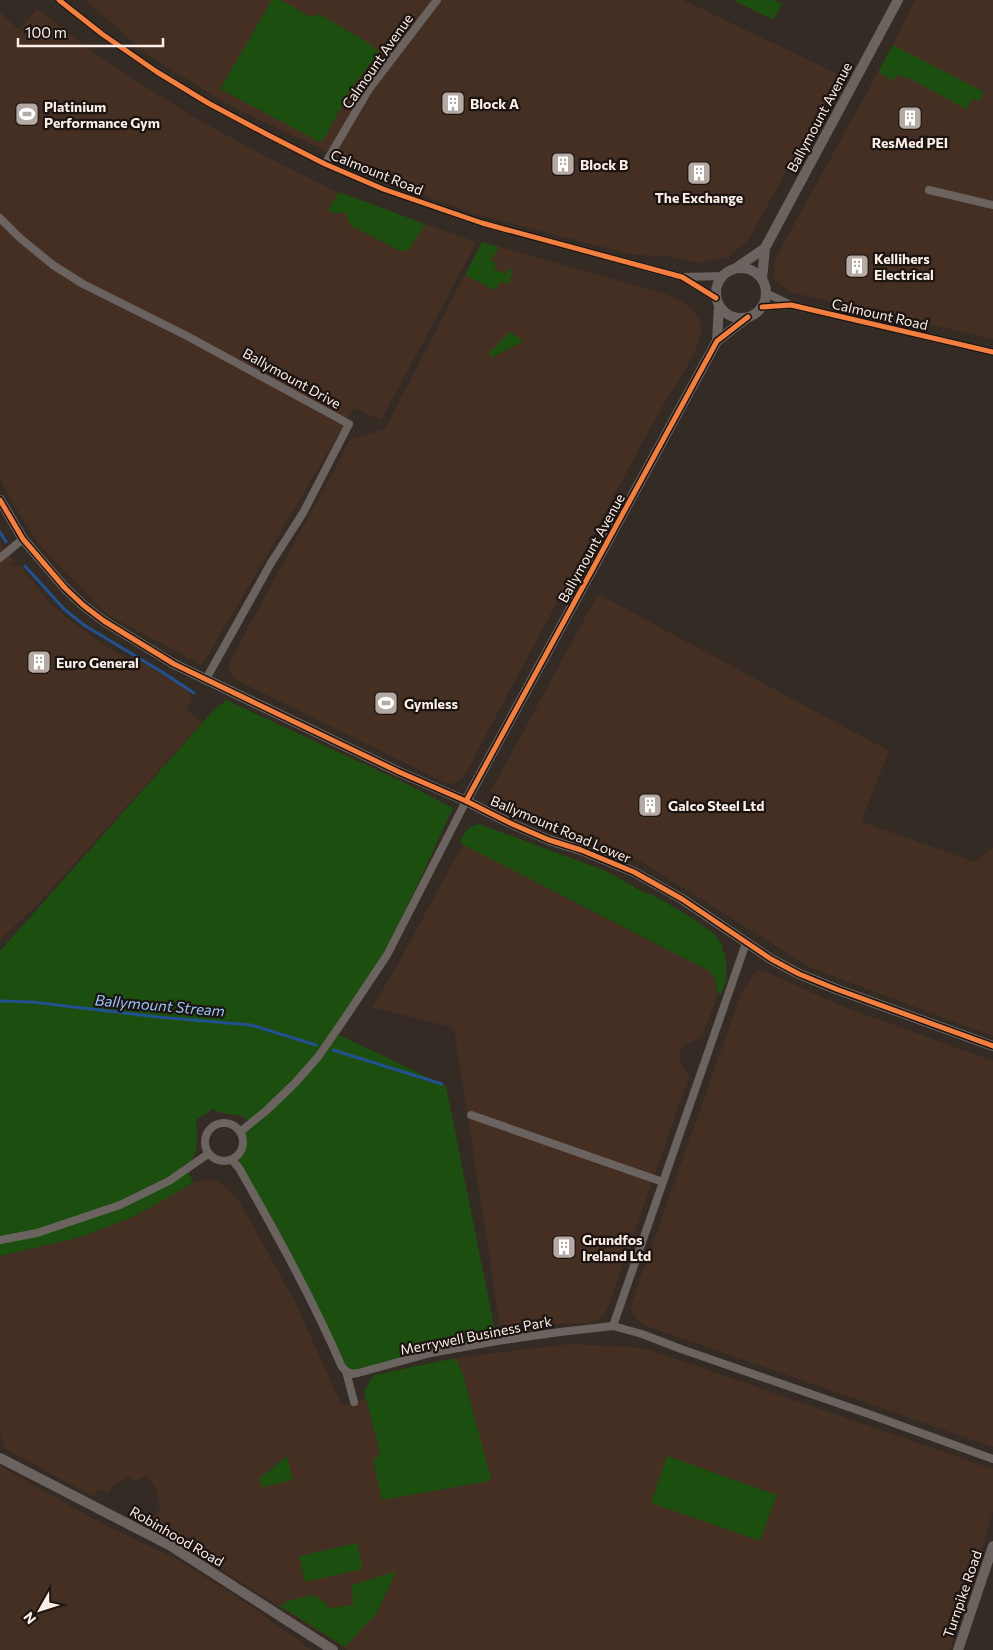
<svg xmlns="http://www.w3.org/2000/svg" width="993" height="1650" viewBox="0 0 993 1650" font-family="Commissioner,sans-serif">
  <style>
    .built { fill: #452e22 }
    .green { fill: #1c4e0f }
    .lines { fill: none; stroke-linecap: round; stroke-linejoin: round }
    .stream { stroke: #225190; stroke-width: 3 }
    .street { stroke: #6b635f; stroke-width: 8 }
    .secondary { stroke: #6b635f; stroke-width: 10 }
    .cycleway-casing { stroke: #1c1410; stroke-width: 8 }
    .cycleway { stroke: #f27e40; stroke-width: 5 }
    .labels { text-anchor: middle; dominant-baseline: central; stroke-width: 4.5; stroke-linejoin: round; paint-order: stroke }
    .street-label { font-size: 14px; fill: #faeee7; stroke: #1c1410 }
    .poi-label { font-size: 14px; font-weight: bold; fill: #faeee7; stroke: #1c1410; text-anchor: start }
    .water-label { font-size: 15px; font-style: italic; fill: #99c3fd; stroke: #1c1410 }
  </style>
  <rect width="100%" height="100%" fill="#352b25"/>
  <g class="built">
    <path d="M 85,0 L 683,0 L 838,74 L 825,102 L 747,242 L 728,257 L 699,263 L 667,256 L 633,255 L 471,213 L 369,174 L 317,147 L 227,104 L 148,55 Z"/>
    <path d="M 915,0 L 993,0 L 993,339 L 789,292 L 774,278 L 775,259 L 893,45 Z"/>
    <path d="M 37,9 L 101,58 L 190,115 L 263,155 L 347,197 L 477,242 L 381,420 L 354,408 L 202,665 L 108,615 L 41,547 L 9,497 L 0,479 L 0,12 L 19,30 Z"/>
    <path d="M 482,242 L 666,294 L 683,302 L 692,309 L 700,321 L 701,334 L 695,353 L 655,419 L 463,778 L 453,784 L 446,783 L 234,679 L 229,670 L 230,661 L 351,439 L 385,429 Z"/>
    <path d="M 0,538 L 2,546 L 15,562 L 10,566 L 20,565 L 49,602 L 67,618 L 101,643 L 134,664 L 143,662 L 188,690 L 191,694 L 191,699 L 186,709 L 202,723 L 38,904 L 0,940 Z"/>
    <path d="M 598,594 L 889,751 L 861,821 L 862,822 L 975,862 L 993,847 L 993,1036 L 811,968 L 647,865 L 586,836 L 557,831 L 499,807 L 491,797 L 491,791 Z"/>
    <path d="M 463,844 L 709,971 L 714,977 L 718,993 L 702,1037 L 682,1046 L 679,1059 L 689,1077 L 606,1312 L 597,1321 L 590,1323 L 500,1325 L 454,1028 L 372,1007 L 393,973 Z"/>
    <path d="M 757,970 L 766,972 L 839,1005 L 993,1061 L 993,1447 L 644,1325 L 637,1320 L 633,1314 L 631,1308 L 632,1302 L 737,1005 L 741,993 Z"/>
    <path d="M 208,1179 L 219,1182 L 238,1199 L 295,1302 L 342,1406 L 366,1399 L 364,1391 L 374,1377 L 455,1358 L 569,1344 L 630,1347 L 647,1349 L 993,1469 L 993,1511 L 950,1650 L 348,1650 L 149,1524 L 160,1508 L 156,1488 L 146,1476 L 135,1481 L 128,1477 L 112,1486 L 109,1493 L 99,1489 L 96,1490 L 95,1497 L 3,1448 L 4,1444 L 0,1430 L 0,1256 L 81,1237 L 135,1216 L 193,1183 Z"/>
    <path d="M 0,1466 L 103,1524 L 177,1559 L 243,1601 L 312,1650 L 0,1650 Z"/>
  </g>
  <g class="green">
    <path d="M 272,0 L 281,0 L 311,17 L 319,14 L 367,42 L 380,52 L 352,87 L 325,137 L 320,142 L 220,89 Z"/>
    <path d="M 733,0 L 774,0 L 782,4 L 773,20 Z"/>
    <path d="M 893,45 L 984,92 L 979,101 L 973,99 L 966,109 L 905,76 L 903,78 L 897,75 L 893,81 L 878,72 Z"/>
    <path d="M 339,192 L 425,224 L 409,250 L 400,251 L 352,226 L 348,220 L 347,213 L 332,213 L 328,210 Z"/>
    <path d="M 482,242 L 499,247 L 491,261 L 496,263 L 494,269 L 506,274 L 509,267 L 512,271 L 509,284 L 502,281 L 495,290 L 465,275 Z"/>
    <path d="M 510,332 L 524,341 L 491,358 L 489,353 Z"/>
    <path d="M 226,700 L 401,781 L 453,808 C 418,883 383,965 335,1033 L 446,1086 L 497,1341 L 358,1373 L 346,1371 L 327,1332 L 232,1160 C 241,1154 245,1146 242,1135 L 250,1123 C 239,1109 229,1119 213,1109 L 196,1120 C 197,1130 198,1139 196,1149 C 192,1166 185,1164 193,1183 L 135,1216 L 81,1237 L 0,1256 L 0,951 L 212,712 Z"/>
    <path d="M 479,824 L 606,871 L 643,892 L 653,895 L 689,916 L 714,934 L 722,944 L 722,949 L 725,953 L 724,958 L 727,960 C 725,966 727,971 726,978 C 726,983 723,989 721,995 L 718,993 L 714,977 L 709,971 L 460,843 C 463,833 468,826 479,824 Z"/>
    <path d="M 455,1358 L 463,1374 L 491,1479 L 489,1481 L 382,1500 L 373,1461 L 380,1452 L 364,1391 L 374,1375 Z"/>
    <path d="M 287,1456 L 293,1480 L 262,1487 L 259,1479 Z"/>
    <path d="M 667,1456 L 777,1495 L 760,1541 L 651,1503 Z"/>
    <path d="M 357,1543 L 363,1569 L 305,1582 L 299,1556 Z"/>
    <path d="M 397,1571 L 376,1614 L 345,1647 L 280,1606 L 291,1600 L 314,1595 L 324,1602 L 329,1608 L 353,1605 L 352,1585 Z"/>
  </g>
  <g class="lines">
    <g class="stream">
      <path d="M 0,532 L 6,542"/>
      <path d="M 25,566 L 64,609 L 84,625 L 162,672 L 194,693"/>
      <path d="M 0,1001 L 32,1002 L 158,1017 L 251,1025 L 316,1045"/>
      <path d="M 333,1050 L 442,1084"/>
    </g>
    <g class="street">
      <path d="M 59,0 L 102,34 L 157,72 L 208,103 L 270,136 L 325,164 L 383,189 L 482,223 L 682,277 L 716,298"/>
      <path d="M 325,164 L 369,89 L 437,0"/>
      <path d="M 929,190 L 993,205"/>
      <path d="M 0,218 L 20,238 L 53,265 L 83,284 L 187,336 L 349,424 L 303,513 L 271,563 L 206,679"/>
      <path d="M 682,277 L 723,276"/>
      <path d="M 766,293 L 791,305 L 993,352"/>
      <path d="M 762,307 L 789,305"/>
      <path d="M 0,558 L 23,539"/>
      <path d="M 471,1115 L 663,1182"/>
      <circle cx="224" cy="1142" r="19"/>
      <path d="M 240,1132 L 267,1110 L 295,1083 L 318,1057 L 345,1018 L 387,955 L 466,801"/>
      <path d="M 232,1160 L 239,1168 C 276,1233 312,1298 342,1367 L 346,1371 L 354,1402"/>
      <path d="M 0,1240 L 37,1233 L 120,1205 L 169,1181 L 208,1154"/>
      <path d="M 613,1326 L 746,943"/>
      <path d="M 346,1371 L 352,1374 L 358,1373 L 431,1353 L 497,1341 L 560,1332 L 613,1326 L 642,1334 L 681,1349 L 866,1413 L 993,1459"/>
    </g>
    <g class="secondary">
      <path d="M 736,268 L 765,248"/>
      <circle cx="741" cy="293" r="25"/>
      <path d="M 762,279 L 765,248 L 898,0"/>
      <path d="M 717,341 L 748,317"/>
      <path d="M 0,500 L 23,539 L 65,588 L 83,605 L 104,621 L 174,664 L 399,772 L 466,801 L 512,824 L 549,840 L 581,850 L 634,872 L 682,899 L 771,959 L 799,974 L 836,989 L 993,1046"/>
      <path d="M 466,801 L 717,341 L 719,306"/>
      <path d="M 0,1458 L 171,1546 L 333,1650"/>
      <path d="M 958,1650 L 993,1546"/>
    </g>
    <g class="cycleway-casing">
      <g id="cycleway">
        <path d="M 59,0 L 102,34 L 157,72 L 208,103 L 270,136 L 325,164 L 383,189 L 482,223 L 682,277 L 716,298"/>
        <path d="M 762,307 L 791,305 L 993,352"/>
        <path d="M 0,500 L 23,539 L 65,588 L 83,605 L 104,621 L 174,664 L 399,772 L 466,801 L 512,824 L 549,840 L 581,850 L 634,872 L 682,899 L 771,959 L 799,974 L 836,989 L 993,1046"/>
        <path d="M 466,801 L 717,341 L 748,317"/>
      </g>
    </g>
    <use href="#cycleway" class="cycleway"/>
  </g>
  <defs>
    <g id="building-square" transform="scale(1.25)"><rect x="-9" y="-9" width="18" height="18" rx="4" fill="#b5aaa3" stroke="#1c1410"/><path d="M-4-6H4V6H1V3H-1V6H-4ZM-2.5-4.3h1.7v1.8h-1.7ZM.8-4.3h1.7v1.8H.8ZM-2.5-1h1.7V.8h-1.7ZM.8-1h1.7V.8H.8Z" fill="#fff"/></g>
    <g id="stadium-square" transform="scale(1.25)"><rect x="-9" y="-9" width="18" height="18" rx="4" fill="#b5aaa3" stroke="#1c1410"/><path d="M0-5a6.5 5 0 1 0 0 10a6.5 5 0 1 0 0-10ZM-3.5-1.8h7v3.6h-7Z" fill="#fff"/></g>
  </defs>
  <g fill-rule="evenodd">
    <use href="#building-square" x="453" y="103"/>
    <use href="#stadium-square" x="27" y="114"/>
    <use href="#building-square" x="910" y="118"/>
    <use href="#building-square" x="563" y="164"/>
    <use href="#building-square" x="699" y="173"/>
    <use href="#building-square" x="857" y="266"/>
    <use href="#building-square" x="39" y="662"/>
    <use href="#stadium-square" x="386" y="703"/>
    <use href="#building-square" x="650" y="805"/>
    <use href="#building-square" x="564" y="1247"/>
  </g>
  <g class="labels">
    <g class="street-label">
      <text transform="translate(377 61) rotate(-55)">Calmount Avenue</text>
      <text transform="translate(819 117) rotate(-62)">Ballymount Avenue</text>
      <text transform="translate(377 172) rotate(22)">Calmount Road</text>
      <text transform="translate(880 314) rotate(13)">Calmount Road</text>
      <text transform="translate(292 378) rotate(29)">Ballymount Drive</text>
      <text transform="translate(591 548) rotate(-61)">Ballymount Avenue</text>
      <text transform="translate(561 829) rotate(23)">Ballymount Road Lower</text>
      <text transform="translate(476 1335) rotate(-11)">Merrywell Business Park</text>
      <text transform="translate(177 1536) rotate(30)">Robinhood Road</text>
      <text transform="translate(962 1594) rotate(-71)">Turnpike Road</text>
    </g>
    <g class="poi-label">
      <text x="470" y="103">Block A</text>
      <text x="44" y="106">Platinium<tspan x="44" dy="16">Performance Gym</tspan></text>
      <text x="910" y="142" text-anchor="middle">ResMed PEI</text>
      <text x="580" y="164">Block B</text>
      <text x="699" y="197" text-anchor="middle">The Exchange</text>
      <text x="874" y="258">Kellihers<tspan x="874" dy="16">Electrical</tspan></text>
      <text x="56" y="662">Euro General</text>
      <text x="404" y="703">Gymless</text>
      <text x="668" y="805">Galco Steel Ltd</text>
      <text x="582" y="1239">Grundfos<tspan x="582" dy="16">Ireland Ltd</tspan></text>
    </g>
    <g class="water-label">
      <text transform="translate(160 1005) rotate(5)">Ballymount Stream</text>
    </g>
  </g>
  <g transform="translate(40 1610) rotate(231)" stroke="#1c1410" stroke-width="4" paint-order="stroke">
  <path d="M0-4L9 19L0 12L-9 19Z" fill="#faeee7"/>
  <text y="-8" font-size="14" font-weight="bold" text-anchor="middle" fill="#faeee7">N</text>
  </g>
  <path d="M18 38v8h145v-8" fill="none" stroke="#faeee7" stroke-width="2.5"/>
  <text x="25" y="38" font-size="15" fill="#faeee7" stroke="#1c1410" stroke-width="4" paint-order="stroke">100 m</text>
</svg>
